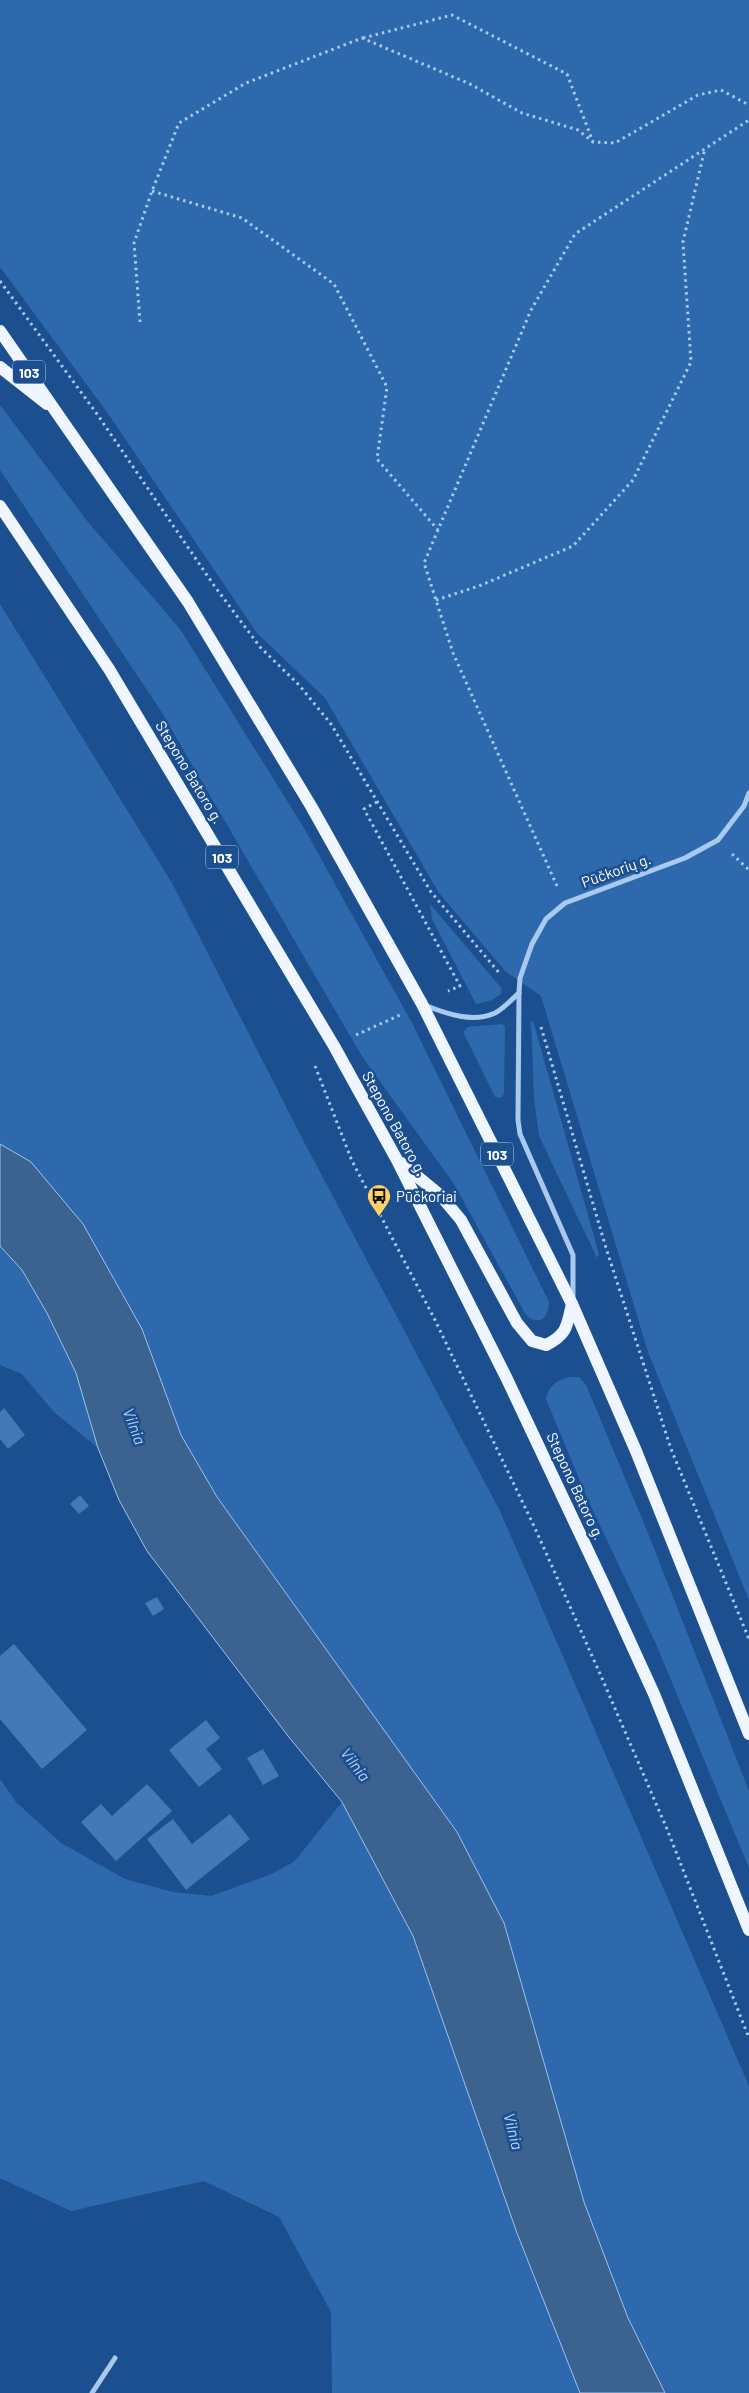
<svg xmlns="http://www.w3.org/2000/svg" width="749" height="2393" viewBox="0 0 749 2393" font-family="Barlow,sans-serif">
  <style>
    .green { fill: #2e69ad }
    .water { fill: #3c6290; stroke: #9cc4f0 }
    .building { fill: #4478b7 }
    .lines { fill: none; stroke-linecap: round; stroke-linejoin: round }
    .path { stroke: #a9c9ee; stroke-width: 3; stroke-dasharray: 2.5 4; stroke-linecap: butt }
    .street { stroke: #a9c9ee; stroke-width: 5 }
    .primary { stroke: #f0f6ff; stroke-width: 12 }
    .labels { text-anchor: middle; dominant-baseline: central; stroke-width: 5; stroke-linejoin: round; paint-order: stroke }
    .shield { fill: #1b4f8f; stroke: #bbcadd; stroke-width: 1 }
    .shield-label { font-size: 14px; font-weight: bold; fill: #fff }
    .street-label { font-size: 15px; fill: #fff; stroke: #1b4f8f }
    .poi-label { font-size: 15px; fill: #fff; stroke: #1b4f8f; text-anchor: start }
    .water-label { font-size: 16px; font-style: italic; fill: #b5d3f5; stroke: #1b4f8f }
  </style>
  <rect width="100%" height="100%" fill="#1b4f8f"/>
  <g class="green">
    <path d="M 0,0 L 749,0 L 749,1600 L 648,1352 L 541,996 L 506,972 L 439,893 L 325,698 L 257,633 L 109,415 L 0,267 Z"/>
    <path d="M 0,405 L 88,522 L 180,629 L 304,828 L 412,1023 L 549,1302 C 549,1314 542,1327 528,1317 C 525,1315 523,1309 521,1306 L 454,1184 L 363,1058 L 159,708 L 0,470 Z"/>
    <path d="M 0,604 L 172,883 L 302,1138 L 500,1511 L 749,2086 L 749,2393 L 665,2393 L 628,2318 L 584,2202 L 504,1923 L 457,1832 L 217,1497 L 181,1435 L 142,1329 L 31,1162 L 0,1144 Z"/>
    <path d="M 430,904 L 502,989 L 501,994 L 492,1000 L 476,1004 L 432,919 Z"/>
    <path d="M 533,1021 L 599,1254 L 597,1258 L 539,1136 L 534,1099 L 531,1022 Z"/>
    <path d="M 502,1024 L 505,1026 L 504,1093 L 502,1098 L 495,1097 L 463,1032 L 468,1027 Z"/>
    <path d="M 0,1246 L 22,1270 L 47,1313 L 76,1373 L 98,1448 L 54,1412 L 22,1374 L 0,1365 Z"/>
    <path d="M 569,1377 L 579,1377 L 586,1385 L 646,1528 L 749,1791 L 749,1868 L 656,1644 L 588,1500 L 546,1399 C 549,1385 556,1381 569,1377 Z"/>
    <path d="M 0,1779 L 16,1802 L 61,1843 L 125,1879 L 173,1892 L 211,1896 L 269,1875 L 294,1862 L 342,1802 L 413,1936 L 517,2233 L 580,2393 L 332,2393 L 331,2312 L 279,2217 L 204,2181 L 71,2211 L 0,2178 Z"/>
  </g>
  <path class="water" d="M 0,1144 L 31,1162 L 83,1224 L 142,1329 L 181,1435 L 217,1497 L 457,1832 L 504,1923 L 584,2202 L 628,2318 L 665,2393 L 580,2393 L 517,2233 L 413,1936 L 342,1802 L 288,1736 L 147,1551 L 119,1500 L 98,1448 L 76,1373 L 47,1313 L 22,1270 L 0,1246 Z"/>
  <g class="building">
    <path d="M 4,1408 L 25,1435 L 8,1449 L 0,1439 L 0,1412 Z"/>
    <path d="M 80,1495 L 89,1506 L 79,1514 L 70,1504 Z"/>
    <path d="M 157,1597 L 164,1609 L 153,1616 L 145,1603 Z"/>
    <path d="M 14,1644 L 87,1730 L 42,1769 L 0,1719 L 0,1656 Z"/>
    <path d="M 206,1720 L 220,1738 L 206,1749 L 222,1769 L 199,1787 L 169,1750 Z"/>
    <path d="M 263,1749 L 279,1776 L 263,1785 L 247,1758 Z"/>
    <path d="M 147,1784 L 172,1811 L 116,1861 L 81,1822 L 101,1804 L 112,1816 Z"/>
    <path d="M 230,1814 L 250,1839 L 186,1890 L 147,1839 L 173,1819 L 192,1844 Z"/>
  </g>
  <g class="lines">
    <g class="path">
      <path d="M 363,38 L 452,15 L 567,74 L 593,142"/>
      <path d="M 152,191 L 242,218 L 334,284 L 387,387 L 377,459 L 438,530"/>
      <path d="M 0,281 L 97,414 L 213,584 L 260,647 L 299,685 L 331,724 L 431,892 L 501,975"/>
      <path d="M 140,322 L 134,243 L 152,191 L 179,123 L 246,83 L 362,38 L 470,84 L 522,113 L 578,130 L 593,142 L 615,143 L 698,95 L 721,90 L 749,105"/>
      <path d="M 436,600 L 479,586 L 573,546 L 633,480 L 691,362 L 683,242 L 705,148"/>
      <path d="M 377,802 L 364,809 L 460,986 L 448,991"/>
      <path d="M 732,854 L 749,870"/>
      <path d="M 557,886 L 453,653 L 424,563 L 531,310 L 575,234 L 749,120"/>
      <path d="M 541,1027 L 606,1248 L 671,1449 L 749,1639"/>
      <path d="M 356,1035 L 400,1015"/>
      <path d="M 315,1066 L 352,1161 L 434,1318 L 534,1526 L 601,1676 L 667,1829 L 749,2038"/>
    </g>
    <g class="street">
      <path d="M 427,1006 C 447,1014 473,1023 495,1013 C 503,1009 512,999 519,993"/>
      <path d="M 573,1299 L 573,1255 L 520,1134 L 518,1120 L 519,993 L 520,978 L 532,944 L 546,919 L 565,903 L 685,858 L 718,840 L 744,806 L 749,793"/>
      <path d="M 92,2393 L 115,2358"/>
    </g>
    <g class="primary">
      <path d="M 0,331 L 188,602 L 311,806 L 422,1004 L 572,1304 L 636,1451 L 749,1734"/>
      <path d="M 0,367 L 47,404"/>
      <path d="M 0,506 L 109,669 L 334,1046 L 397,1160 L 507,1379 L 606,1589 L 654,1694 L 749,1930"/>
      <path d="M 401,1163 L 441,1196 L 461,1220 L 517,1323 L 532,1341 L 546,1345 C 567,1335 567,1326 572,1304"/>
    </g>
  </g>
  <defs>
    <g id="bus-pin" transform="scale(1.25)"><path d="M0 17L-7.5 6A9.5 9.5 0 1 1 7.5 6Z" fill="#ffd166" stroke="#1b4f8f"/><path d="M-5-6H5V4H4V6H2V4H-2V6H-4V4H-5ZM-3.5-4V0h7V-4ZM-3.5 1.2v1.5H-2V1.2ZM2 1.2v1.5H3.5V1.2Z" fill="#111"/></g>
  </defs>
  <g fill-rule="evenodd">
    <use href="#bus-pin" x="379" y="1196"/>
  </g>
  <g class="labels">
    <g class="shield">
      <rect x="13" y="360.5" width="32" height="23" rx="4"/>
      <rect x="206" y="845.5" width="32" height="23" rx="4"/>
      <rect x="481" y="1142.5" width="32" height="23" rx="4"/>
    </g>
    <g class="shield-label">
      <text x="29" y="372">103</text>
      <text x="222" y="857">103</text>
      <text x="497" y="1154">103</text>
    </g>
    <g class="street-label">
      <text transform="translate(190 772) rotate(59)">Stepono Batoro g.</text>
      <text transform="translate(616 870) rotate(-20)">Pūčkorių g.</text>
      <text transform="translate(395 1123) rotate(61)">Stepono Batoro g.</text>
      <text transform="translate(576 1486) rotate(65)">Stepono Batoro g.</text>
    </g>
    <g class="poi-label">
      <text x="396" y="1196">Pūčkoriai</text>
    </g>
    <g class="water-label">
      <text transform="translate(135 1426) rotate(69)">Vilnia</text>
      <text transform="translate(356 1764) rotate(53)">Vilnia</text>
      <text transform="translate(514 2131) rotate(76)">Vilnia</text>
    </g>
  </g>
</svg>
